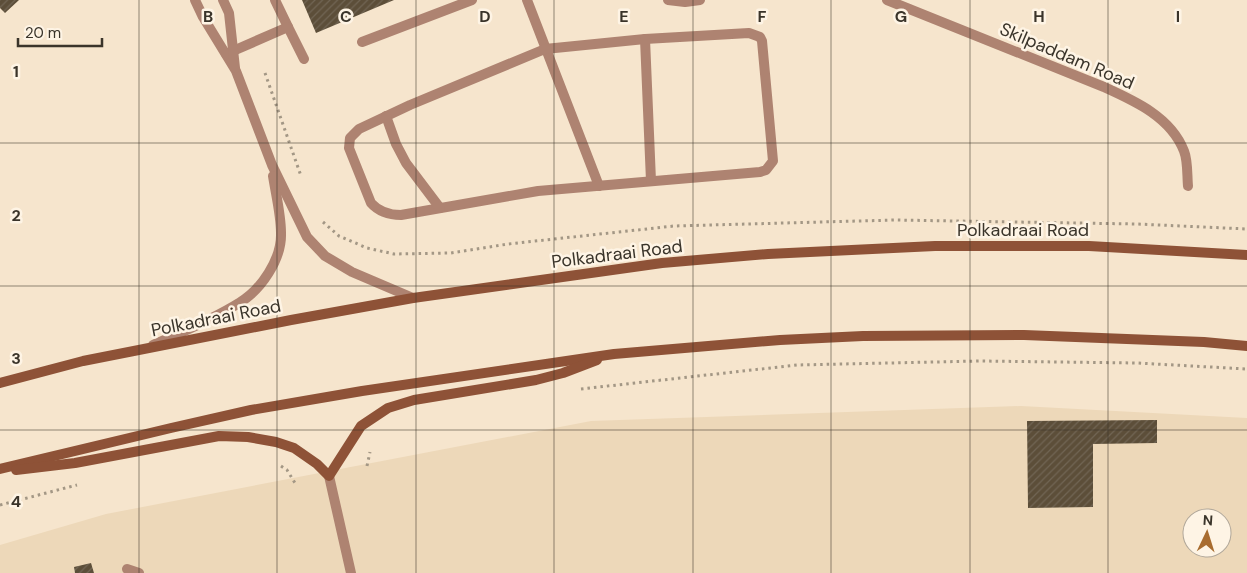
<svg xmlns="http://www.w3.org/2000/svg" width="1247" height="573" viewBox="0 0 1247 573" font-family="'DM Sans',sans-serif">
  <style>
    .built { fill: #edd8b9; fill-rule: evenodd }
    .building { fill: url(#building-hatch) }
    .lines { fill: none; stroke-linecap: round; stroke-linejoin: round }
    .path { stroke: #a39785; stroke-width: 3; stroke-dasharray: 2.5 4; stroke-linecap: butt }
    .lane { stroke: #ae8371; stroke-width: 10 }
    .street { stroke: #ae8371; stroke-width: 10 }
    .secondary { stroke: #8e5237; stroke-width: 10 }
    .grid { fill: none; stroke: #3a342a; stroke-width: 1; stroke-opacity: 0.55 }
    .labels { text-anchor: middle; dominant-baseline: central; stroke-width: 5; stroke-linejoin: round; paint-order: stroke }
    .street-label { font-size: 18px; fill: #3a342a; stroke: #fef4e5 }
    .grid-label { font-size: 16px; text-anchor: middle; font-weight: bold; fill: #3a342a; stroke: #fef4e5; stroke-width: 5; stroke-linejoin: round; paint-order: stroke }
  </style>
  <defs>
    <pattern id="building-hatch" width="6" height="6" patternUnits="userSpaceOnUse" patternTransform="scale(1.25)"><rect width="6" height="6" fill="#5c4e39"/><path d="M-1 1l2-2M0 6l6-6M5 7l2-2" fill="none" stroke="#716554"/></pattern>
  </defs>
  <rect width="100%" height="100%" fill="#f6e5cd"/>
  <path class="built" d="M 1021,406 L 1247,418 L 1247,573 L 0,573 L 0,545 L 106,514 L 591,421 ZM 1192,518 L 1222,518 L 1222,548 L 1192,548 Z"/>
  <g class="building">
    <path d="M 0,0 L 19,0 L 5,13 L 0,8 Z"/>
    <path d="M 302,0 L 394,0 L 316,33 Z"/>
    <path d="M 1157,420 L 1157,443 L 1093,444 L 1093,507 L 1028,508 L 1027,421 Z"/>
    <path d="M 91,563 L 94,573 L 75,573 L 74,567 Z"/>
  </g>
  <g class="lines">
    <g class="path">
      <path d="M 265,73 L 301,176"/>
      <path d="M 323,222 L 339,236 L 367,248 L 394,254 L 451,253 L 508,244 L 674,226 L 895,220 L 1137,224 L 1247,229"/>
      <path d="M 581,389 L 797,365 L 980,361 L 1137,363 L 1247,369"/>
      <path d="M 281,466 L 287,470 L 295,483"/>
      <path d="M 367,466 L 370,452"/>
      <path d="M 0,505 L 77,485"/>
    </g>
    <g class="lane">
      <path d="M 275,0 L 288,27"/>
      <path d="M 527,0 L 599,186"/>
      <path d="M 749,33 L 760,37 L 762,41 L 773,161 L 766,170 L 760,172 L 538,191 L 401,215 C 389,215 379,212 371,203 L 349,148 L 350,138 L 359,129 L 410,105 L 545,49 L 645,39 Z"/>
      <path d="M 645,39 L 651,181"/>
      <path d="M 362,42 L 472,0"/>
      <path d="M 226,54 L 288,27 L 304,59"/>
      <path d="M 386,116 L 396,144 L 406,163 L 440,208"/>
      <path d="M 127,569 L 139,573"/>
    </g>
    <g class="street">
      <path d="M 195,0 L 203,17 L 236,71 L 272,165 L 307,237 L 325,256 L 352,272 L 413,298"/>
      <path d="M 223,0 L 229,13 L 235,68"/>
      <path d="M 668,0 L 685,2 L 700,0"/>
      <path d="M 887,0 L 1104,87 C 1135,101 1171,117 1184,151 C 1188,161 1187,175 1188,186"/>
      <path d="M 153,345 C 182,332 212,320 239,303 C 261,290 282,259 281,233 C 281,215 276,195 273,176"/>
      <path d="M 329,476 L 351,573"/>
    </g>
    <g class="secondary">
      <path d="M 0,383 L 83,361 L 291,320 L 413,298 L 662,263 L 768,254 L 935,246 L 1089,246 L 1247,255"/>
      <path d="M 0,469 L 171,428 L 251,410 L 362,391 L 614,354 L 780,340 L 863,336 L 1024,335 L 1204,342 L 1247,346"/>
      <path d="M 16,470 L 75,463 L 219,436 L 248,437 L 276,442 L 294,448 L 317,464 L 329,476 L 361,426 L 388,408 L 414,400 L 536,380 L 563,373 L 597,360"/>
    </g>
  </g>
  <path class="grid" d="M 139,0 L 139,573M 277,0 L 277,573M 416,0 L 416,573M 554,0 L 554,573M 693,0 L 693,573M 831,0 L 831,573M 970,0 L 970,573M 1108,0 L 1108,573M 0,143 L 1247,143M 0,286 L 1247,286M 0,430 L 1247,430"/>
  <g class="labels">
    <g class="street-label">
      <text transform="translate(1067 56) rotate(23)">Skilpaddam Road</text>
      <text x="1023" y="230">Polkadraai Road</text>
      <text transform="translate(617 254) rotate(-7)">Polkadraai Road</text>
      <text transform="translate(216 318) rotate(-11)">Polkadraai Road</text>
    </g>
  </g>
  <g class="grid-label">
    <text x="208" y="22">B</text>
    <text x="346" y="22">C</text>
    <text x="485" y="22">D</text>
    <text x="624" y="22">E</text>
    <text x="762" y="22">F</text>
    <text x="901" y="22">G</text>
    <text x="1039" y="22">H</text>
    <text x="1178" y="22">I</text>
    <text x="16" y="77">1</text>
    <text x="16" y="221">2</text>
    <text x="16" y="364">3</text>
    <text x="16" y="507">4</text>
  </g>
  <g transform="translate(1207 533) rotate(4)"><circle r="24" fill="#fef4e5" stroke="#b0a79a"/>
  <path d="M0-4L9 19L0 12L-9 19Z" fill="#a86c2f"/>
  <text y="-8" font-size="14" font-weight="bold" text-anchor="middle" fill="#3a342a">N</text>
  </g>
  <path d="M18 38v8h84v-8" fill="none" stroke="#3a342a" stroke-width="2.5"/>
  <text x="25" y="38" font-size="15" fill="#3a342a" stroke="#fef4e5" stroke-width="4" paint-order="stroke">20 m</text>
</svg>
